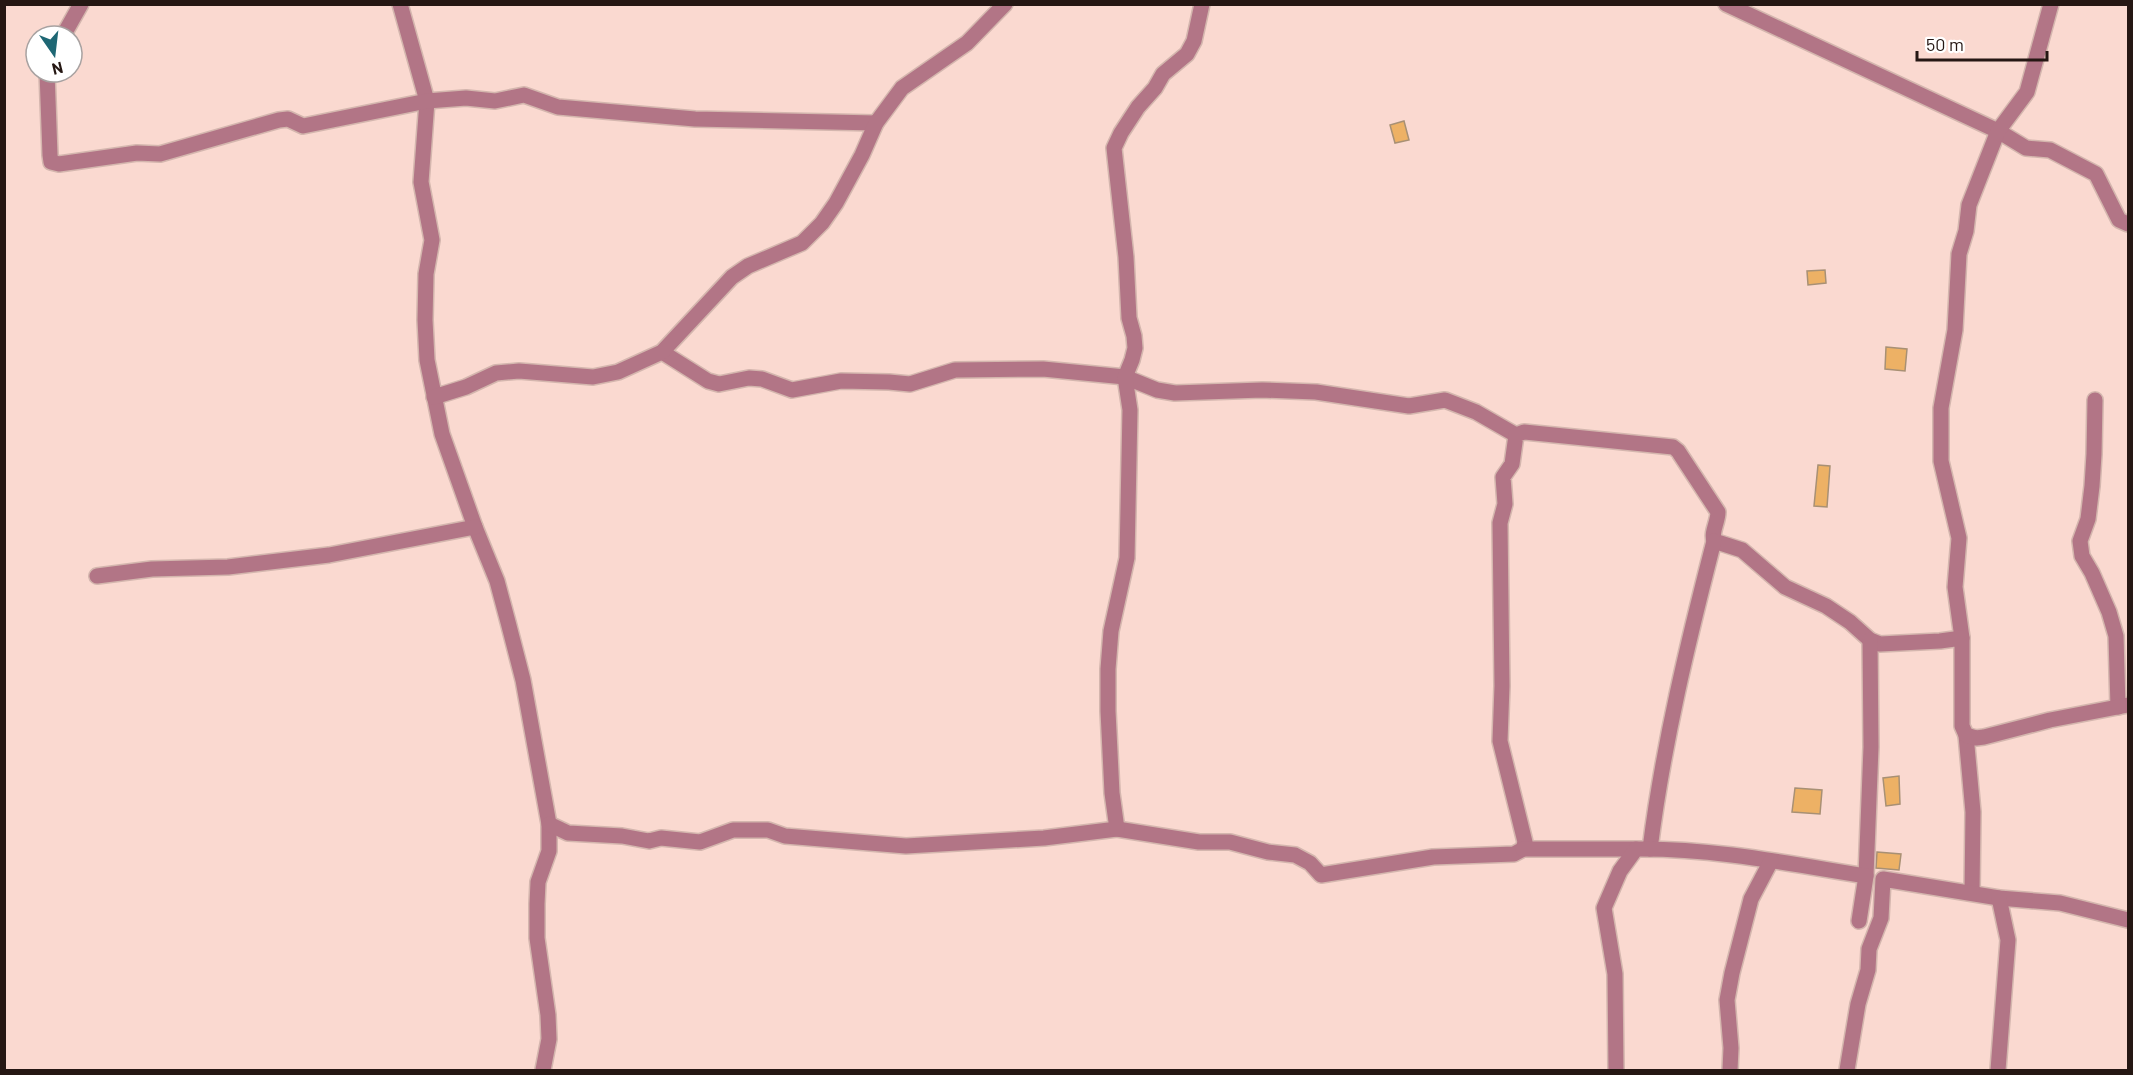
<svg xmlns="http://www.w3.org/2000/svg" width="2133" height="1075" viewBox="0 0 2133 1075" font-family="Barlow,sans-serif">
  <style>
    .building { fill: #edb165; stroke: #a89074; stroke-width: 1.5 }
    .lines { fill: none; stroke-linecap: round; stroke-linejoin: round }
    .minor-casing { stroke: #d4b6ae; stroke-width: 18 }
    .minor { stroke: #b27586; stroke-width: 15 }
  </style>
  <rect width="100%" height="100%" fill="#fad9d0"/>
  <g class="building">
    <path d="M 1404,121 L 1409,140 L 1395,143 L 1390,125 Z"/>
    <path d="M 1825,270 L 1826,283 L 1808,285 L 1807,271 Z"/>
    <path d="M 1886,347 L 1907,349 L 1905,371 L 1885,369 Z"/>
    <path d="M 1818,465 L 1830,466 L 1827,507 L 1814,506 Z"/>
    <path d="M 1899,776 L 1900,804 L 1886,806 L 1883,778 Z"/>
    <path d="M 1795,788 L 1822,790 L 1820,814 L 1792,812 Z"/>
    <path d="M 1877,852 L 1901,854 L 1899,870 L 1876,868 Z"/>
  </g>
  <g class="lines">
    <g class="minor-casing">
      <g id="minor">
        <path d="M 400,4 L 427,101 L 421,182 L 432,240 L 426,274 L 425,320 L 427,360 L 442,434 L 475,527 L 497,581 L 508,622 L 523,680 L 549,824 L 549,851 L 538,882 L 537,904 L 537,938 L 548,1015 L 549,1039 L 543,1070"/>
        <path d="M 1726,4 L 1998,131 L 2026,148 L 2050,150 L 2096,174 L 2119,220 L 2128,224"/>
        <path d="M 63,36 L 81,4"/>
        <path d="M 47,72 L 50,155 L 51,162 L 59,164 L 137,153 L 160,154 L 279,120 L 288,119 L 303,126 L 427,101 L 466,98 L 495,101 L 524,95 L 558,107 L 695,119 L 876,123"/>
        <path d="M 662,352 L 708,381 L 719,384 L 749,378 L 762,379 L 792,390 L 841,381 L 889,382 L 910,384 L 955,370 L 1043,369 L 1125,377 L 1157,390 L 1175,393 L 1262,390 L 1316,392 L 1409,406 L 1445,400 L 1476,412 L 1516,435"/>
        <path d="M 434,397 L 466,387 L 496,373 L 519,371 L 593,377 L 618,372 L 662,352 L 732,277 L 748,266 L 802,243 L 822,223 L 836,203 L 862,155 L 876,123 L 902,88 L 967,43 L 1005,4"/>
        <path d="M 2095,400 L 2094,454 L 2092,486 L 2088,519 L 2080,541 L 2082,556 L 2092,573 L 2109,612 L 2116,636 L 2118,707"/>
        <path d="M 97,576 L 152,569 L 228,567 L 329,555 L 475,527"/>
        <path d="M 1962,638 L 1955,587 L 1959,538 L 1941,461 L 1941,408 L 1955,330 L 1959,254 L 1966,231 L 1969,205 L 1998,131 L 2027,92 L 2051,4"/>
        <path d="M 1966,735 L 1973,812 L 1972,892"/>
        <path d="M 549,824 L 568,833 L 622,836 L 649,841 L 661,838 L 700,842 L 733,830 L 768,830 L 785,836 L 906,846 L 1044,838 L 1117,829 L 1199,842 L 1230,842 L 1268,852 L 1295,855 L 1310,863 L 1321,875 L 1433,857 L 1514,854 L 1523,849 L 1525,842 L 1500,741 L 1502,686 L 1500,523 L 1505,504 L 1503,477 L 1512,464 L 1516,435 L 1524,432 L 1673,447 L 1678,451 L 1718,512 C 1718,522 1711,532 1714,541 L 1742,550 L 1785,587 L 1826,606 L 1850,622 L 1870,640 L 1880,644 L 1940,641 L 1962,638 L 1962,726 L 1966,735 L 1976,738 L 1984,737 L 2050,720 L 2128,705"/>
        <path d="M 1117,829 L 1112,793 L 1108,711 L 1108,669 L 1111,631 L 1127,558 L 1130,410 L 1125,377 L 1132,360 L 1135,348 L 1134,336 L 1129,318 L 1126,257 L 1114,148 L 1121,133 L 1138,107 L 1155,88 L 1163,74 L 1187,54 L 1194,41 L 1202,4"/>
        <path d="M 1523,849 L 1636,849"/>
        <path d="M 1650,849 C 1663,745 1688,642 1714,541"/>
        <path d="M 1866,876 L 1871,747 L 1870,640"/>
        <path d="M 1616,1070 L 1615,974 L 1604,908 L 1620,871 L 1636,849 C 1713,848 1791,864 1866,876 L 1859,921"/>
        <path d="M 1730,1070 L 1731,1048 L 1727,1000 L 1732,973 L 1751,899 L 1771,861"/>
        <path d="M 1847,1070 L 1858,1004 L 1868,970 L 1869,949 L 1881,918 L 1883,879 L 1999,898 L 2060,903 L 2128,920"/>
        <path d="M 1998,1070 L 2008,940 L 1999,898"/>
      </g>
    </g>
    <use href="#minor" class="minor"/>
  </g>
  <rect width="2133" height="1075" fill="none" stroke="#251713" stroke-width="12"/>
  <g transform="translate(54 54) rotate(166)"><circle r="28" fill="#ffffff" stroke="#a8a2a1" stroke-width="1.5"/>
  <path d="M0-4.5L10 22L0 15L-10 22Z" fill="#1e6774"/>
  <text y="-9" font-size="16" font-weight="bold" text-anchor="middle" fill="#251713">N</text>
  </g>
  <path d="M1917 51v9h130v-9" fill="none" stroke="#251713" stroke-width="3"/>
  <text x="1926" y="51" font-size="18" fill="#251713" stroke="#ffffff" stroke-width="4.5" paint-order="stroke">50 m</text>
</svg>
